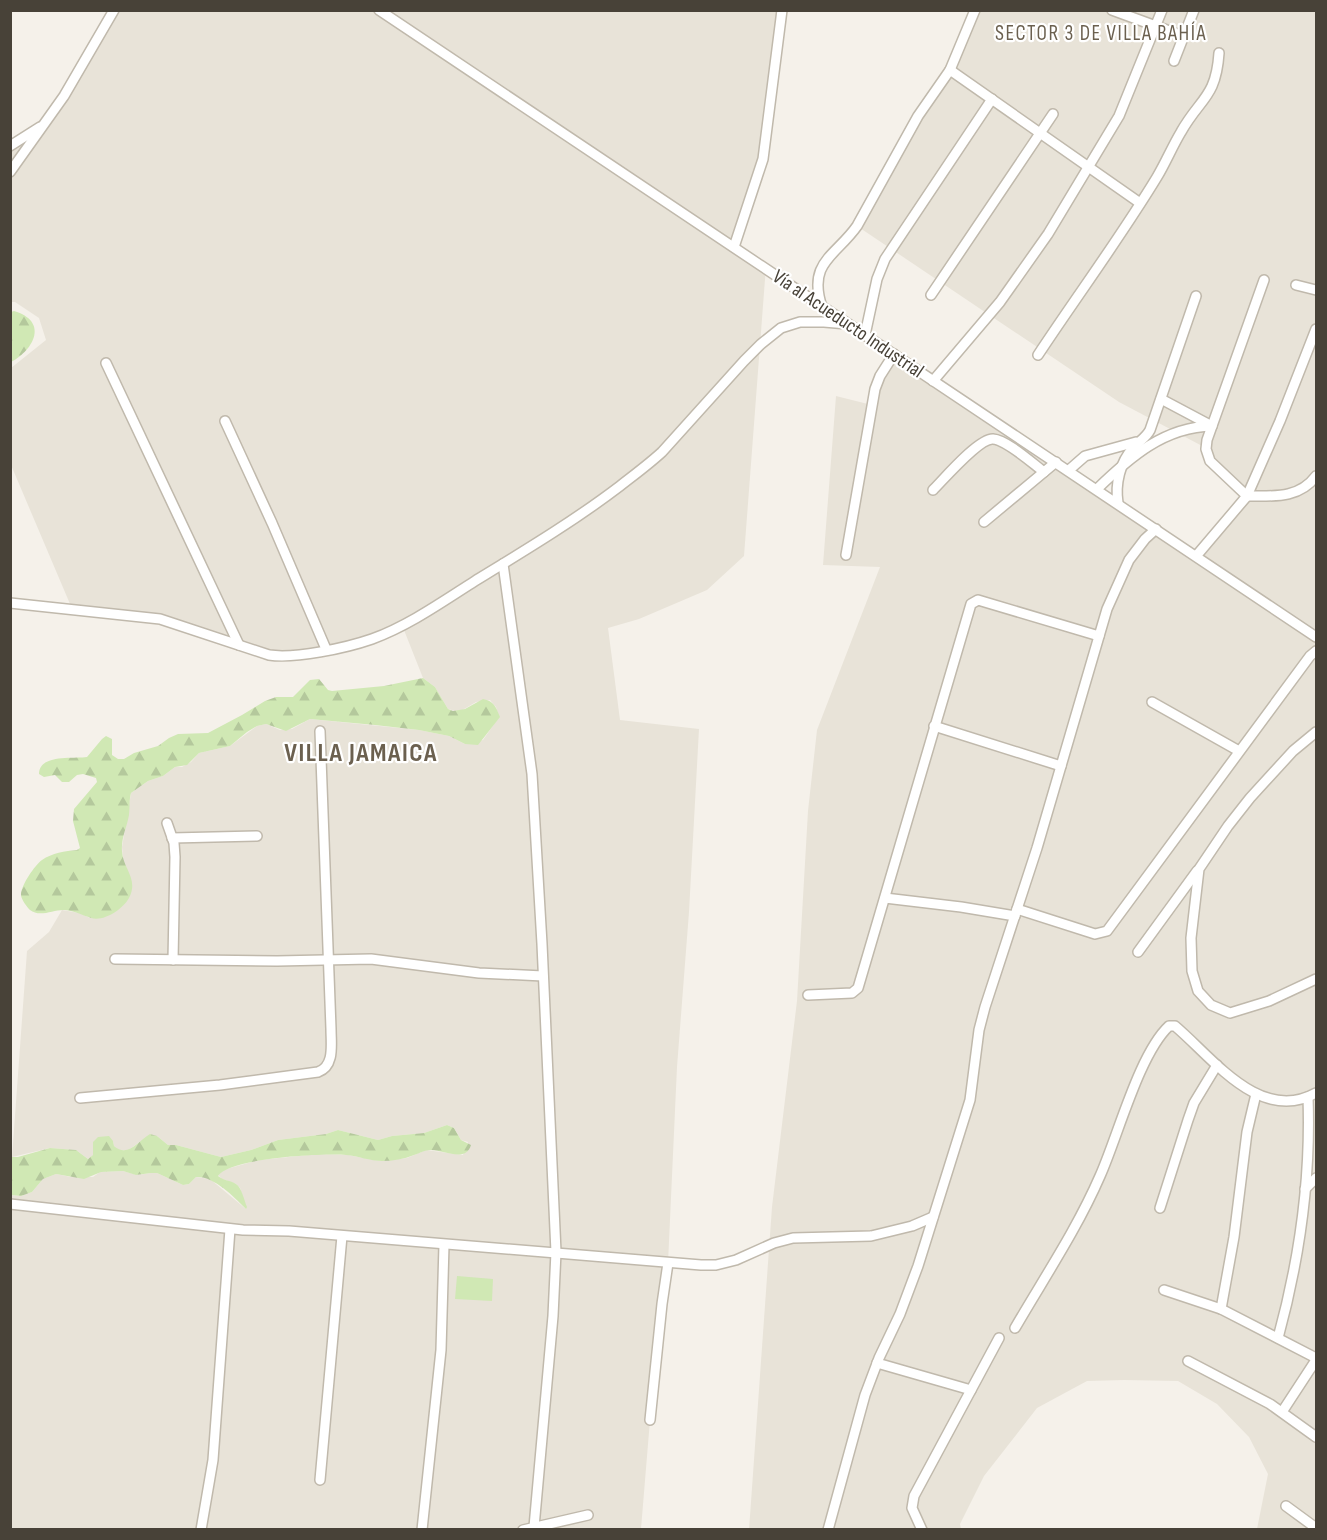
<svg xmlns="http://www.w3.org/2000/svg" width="1327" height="1540" viewBox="0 0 1327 1540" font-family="'Sofia Sans Condensed',sans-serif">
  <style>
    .residential { fill: #e8e3d8 }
    .forest { fill: url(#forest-firs) }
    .pitch { fill: #d0e8b4 }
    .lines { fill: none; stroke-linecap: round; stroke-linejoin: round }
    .street-casing { stroke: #c0b9ac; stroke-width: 12 }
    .street { stroke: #fff; stroke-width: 9 }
    .labels { text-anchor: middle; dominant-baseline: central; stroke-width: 4.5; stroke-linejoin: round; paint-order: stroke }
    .street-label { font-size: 20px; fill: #484238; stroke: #fff }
    .neighbourhood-label { font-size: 21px; letter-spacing: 1.5px; fill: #6b604f; stroke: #fff }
    .district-label { font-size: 26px; font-weight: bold; letter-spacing: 1.5px; fill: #6b604f; stroke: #fff }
  </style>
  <defs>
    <pattern id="forest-firs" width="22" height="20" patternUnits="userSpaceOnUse" patternTransform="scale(1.5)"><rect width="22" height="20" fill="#d0e8b4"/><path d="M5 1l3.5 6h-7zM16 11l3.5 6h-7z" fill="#b4c89c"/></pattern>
  </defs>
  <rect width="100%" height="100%" fill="#f5f1ea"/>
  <g class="residential">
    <path d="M 114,11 L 782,11 L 769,122 L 736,246 L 766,266 L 744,556 L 707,590 L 639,619 L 608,628 L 620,720 L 699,729 L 689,912 L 677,1067 L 668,1263 L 650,1420 L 641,1529 L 11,1529 L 10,1195 L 21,1196 L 32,1192 L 43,1179 L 56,1174 L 71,1177 L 93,1177 L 100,1172 L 123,1171 L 137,1175 L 151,1173 L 157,1173 L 183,1185 L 189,1184 L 196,1177 L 210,1179 L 246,1209 L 240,1188 L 236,1184 L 222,1179 L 218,1175 L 223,1170 L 259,1160 L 319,1154 L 348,1155 L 380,1161 L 407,1158 L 426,1150 L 463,1155 L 468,1142 L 461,1140 L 454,1128 L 447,1125 L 424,1133 L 392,1136 L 378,1140 L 338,1130 L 326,1134 L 278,1140 L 251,1150 L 221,1157 L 176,1145 L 168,1145 L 157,1136 L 138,1143 L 129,1150 L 118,1150 L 114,1146 L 113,1141 L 88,1159 L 76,1150 L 50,1148 L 12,1157 L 27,951 L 49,932 L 62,910 L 79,913 L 90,918 L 128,873 L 123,857 L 122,847 L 131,793 L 148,781 L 163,776 L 175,767 L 182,767 L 191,762 L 199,753 L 230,746 L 257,726 L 266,724 L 280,730 L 292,729 L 310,719 L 419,730 L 449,736 L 465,744 L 483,740 L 499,717 L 496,707 L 490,700 L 476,702 L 459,712 L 448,709 L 435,687 L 423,678 L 402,625 L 387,632 L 290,656 L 180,625 L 73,611 L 11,465 L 11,368 L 46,340 L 39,318 L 15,302 L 11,302 L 11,146 L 45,124 Z"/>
    <path d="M 975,11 L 1316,11 L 1316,1529 L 1257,1529 L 1268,1474 L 1249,1437 L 1217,1404 L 1178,1381 L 1124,1380 L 1087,1381 L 1037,1408 L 984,1476 L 960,1524 L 961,1529 L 749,1530 L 772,1207 L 797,1001 L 808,811 L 817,730 L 880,567 L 823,565 L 836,396 L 872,405 L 894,354 L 1196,555 L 1247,496 L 1237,487 L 1206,448 L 1119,402 L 857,226 L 936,89 Z"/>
  </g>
  <g class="forest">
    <path d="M 14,311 C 48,321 35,349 11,362 L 11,312 Z"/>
    <path d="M 423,678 L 435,687 L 448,709 L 453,711 L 465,709 L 483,699 C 494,701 496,707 500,717 L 478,745 L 465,744 L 449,736 L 419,730 L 375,725 L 310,719 L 286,731 L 266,724 L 257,726 L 247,732 L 230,746 L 199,753 L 187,765 L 175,767 L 163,776 L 148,781 L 131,793 C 129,800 130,807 129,815 C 127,827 121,838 122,851 C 123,869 139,879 129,898 C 123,909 104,922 91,918 C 82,915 75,911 65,910 C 54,909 40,918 30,910 C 27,907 21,899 21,895 C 21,885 35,865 42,860 C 52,853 65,851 77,850 L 80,848 L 73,821 L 74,809 L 97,782 L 96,778 L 83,774 L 77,775 L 69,782 L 62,782 L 55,775 L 44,777 L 39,774 C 39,754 73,759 87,757 L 102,739 L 106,736 L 112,739 L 112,755 L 118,759 L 124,759 L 134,753 L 158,746 L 169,738 L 178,734 L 208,733 L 242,715 L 265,701 L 276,697 L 293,697 L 310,680 L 319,679 L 328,690 L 332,691 L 384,686 Z"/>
    <path d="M 447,1125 L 454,1128 L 461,1140 L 471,1145 C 466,1163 444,1150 431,1150 C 425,1150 420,1153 414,1155 C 404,1159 393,1161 382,1161 C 370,1161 358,1156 346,1155 C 325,1153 228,1158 218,1176 C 224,1181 230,1180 236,1184 C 242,1188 244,1200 247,1207 L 246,1209 C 233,1196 214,1176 196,1177 L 189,1184 L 183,1185 L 157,1173 L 151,1173 L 136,1175 L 123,1171 L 101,1172 L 84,1179 L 56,1174 L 43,1179 L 32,1192 L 21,1196 L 11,1195 L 11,1157 L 18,1157 L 50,1148 L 76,1150 L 88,1159 L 93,1155 L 93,1142 L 98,1137 L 109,1136 L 113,1141 L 114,1146 C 128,1158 138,1141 150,1134 L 157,1136 L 168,1145 L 176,1145 L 221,1157 L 251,1150 L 278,1140 L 326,1134 L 338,1130 L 378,1140 L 392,1136 L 424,1133 Z"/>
  </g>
  <path class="pitch" d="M 457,1276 L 493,1279 L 492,1301 L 455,1299 Z"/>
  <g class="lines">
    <g class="street-casing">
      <g id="street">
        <path d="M 379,10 L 1316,637"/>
        <path d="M 1112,10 L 1183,36"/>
        <path d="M 1174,61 L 1194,10"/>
        <path d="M 950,70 L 1140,203"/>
        <path d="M 10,146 L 40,127"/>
        <path d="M 10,172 L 64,96 L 114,10"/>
        <path d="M 734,247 L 763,159 L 782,10"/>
        <path d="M 1264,280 L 1207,440 L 1206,449 L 1210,461 L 1247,496 C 1273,496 1299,499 1316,476"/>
        <path d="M 1296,285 L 1316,290"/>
        <path d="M 931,295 L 1053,114"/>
        <path d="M 822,307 C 807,262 836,256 857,226 L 918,116 L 950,70 L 975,10"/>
        <path d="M 865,335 L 877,279 L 885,259 L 992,99"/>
        <path d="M 1038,355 C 1077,296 1120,238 1157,177 C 1166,162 1172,147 1181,132 C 1200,98 1216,98 1219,53"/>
        <path d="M 106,363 L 239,645"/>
        <path d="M 933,381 L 1000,302 L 1048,234 L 1119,116 L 1162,10"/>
        <path d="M 1161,399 L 1210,425"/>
        <path d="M 225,421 L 272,523 L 326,649"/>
        <path d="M 1069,470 L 1085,456 L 1136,442"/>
        <path d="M 1097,489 C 1130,457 1164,427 1212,426"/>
        <path d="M 933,490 C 944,479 979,438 993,439 C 1007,440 1032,463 1044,472"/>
        <path d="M 1118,503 C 1115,484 1120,462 1133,448 C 1139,441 1146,438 1150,430 L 1196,296"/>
        <path d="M 984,522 L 1056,462"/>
        <path d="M 846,555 L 875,389 L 880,376 L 894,354"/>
        <path d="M 1197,555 L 1247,496 L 1280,421 L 1316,329"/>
        <path d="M 503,564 L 532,774 L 542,944 L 556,1252 L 553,1316 L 534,1527"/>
        <path d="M 10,603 L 160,619 L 269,655 C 295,659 346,648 372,639 C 408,626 442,602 475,581 C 524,551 574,521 620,486 C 634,475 649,464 662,452 L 744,361 L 761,344 L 781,328 L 800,322 L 824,322 L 847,324"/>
        <path d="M 1152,702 L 1239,751"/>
        <path d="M 934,726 L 1061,766"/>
        <path d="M 1316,732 L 1293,751 L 1250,798 L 1228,826 L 1199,869 L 1191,938 L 1192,971 L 1198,991 L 1211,1005 L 1230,1013 L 1269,1001 L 1316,979"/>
        <path d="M 167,823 L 174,843 L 175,857 L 173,960"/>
        <path d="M 172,838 L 257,836"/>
        <path d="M 885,898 L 961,907 L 1015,916"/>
        <path d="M 1017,909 L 1095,934 L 1107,931 L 1310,656 L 1316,651"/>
        <path d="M 1138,952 L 1197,871"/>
        <path d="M 115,959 L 277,961 L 371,959 L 479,973 L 543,976"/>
        <path d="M 808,995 L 852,993 L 858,988 L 971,604 L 978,600 L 988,603 L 1099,636"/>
        <path d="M 80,1098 L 220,1085 L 318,1072 C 335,1066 331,1044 331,1029 L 320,731"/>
        <path d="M 1305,1189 L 1316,1178"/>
        <path d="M 10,1204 L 243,1230 L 289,1231 L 701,1265 L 716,1265 L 736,1260 L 774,1243 L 793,1238 L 871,1236 L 912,1226 L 933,1217"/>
        <path d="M 1160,1208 L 1188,1120 L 1194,1103 L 1217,1065"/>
        <path d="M 1164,1290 L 1221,1309 L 1316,1358"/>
        <path d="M 1221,1309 L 1234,1237 L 1247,1132 L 1256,1094"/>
        <path d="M 1015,1328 C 1044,1278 1077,1229 1100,1176 C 1118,1136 1139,1054 1169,1026 L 1175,1026 C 1213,1058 1260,1124 1316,1093"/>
        <path d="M 1278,1338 C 1299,1261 1311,1178 1308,1097"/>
        <path d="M 1188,1361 L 1270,1404 L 1316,1437"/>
        <path d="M 877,1363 L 971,1390"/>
        <path d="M 1282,1412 L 1316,1360"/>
        <path d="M 650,1420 L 662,1304 L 668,1263"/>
        <path d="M 320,1480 L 342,1236"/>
        <path d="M 1286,1506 L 1316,1528"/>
        <path d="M 201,1530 L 213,1460 L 230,1229"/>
        <path d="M 422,1530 L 441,1350 L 444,1245"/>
        <path d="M 523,1530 L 588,1515"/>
        <path d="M 828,1530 L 865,1395 L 879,1358 L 900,1314 L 918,1266 L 970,1100 L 979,1030 L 985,1007 L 1037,848 L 1107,609 L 1129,560 L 1145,539 L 1156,529"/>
        <path d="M 922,1530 L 912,1508 L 914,1496 L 999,1338"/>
      </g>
    </g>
    <use href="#street" class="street"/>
  </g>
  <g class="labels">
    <g class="street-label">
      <text transform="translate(848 324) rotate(34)">Vía al Acueducto Industrial</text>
    </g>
    <g class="neighbourhood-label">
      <text x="1101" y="33">SECTOR 3 DE VILLA BAHÍA</text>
    </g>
    <g class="district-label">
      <text x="361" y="753">VILLA JAMAICA</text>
    </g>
  </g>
  <rect width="1327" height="1540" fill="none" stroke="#484238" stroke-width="24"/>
</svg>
